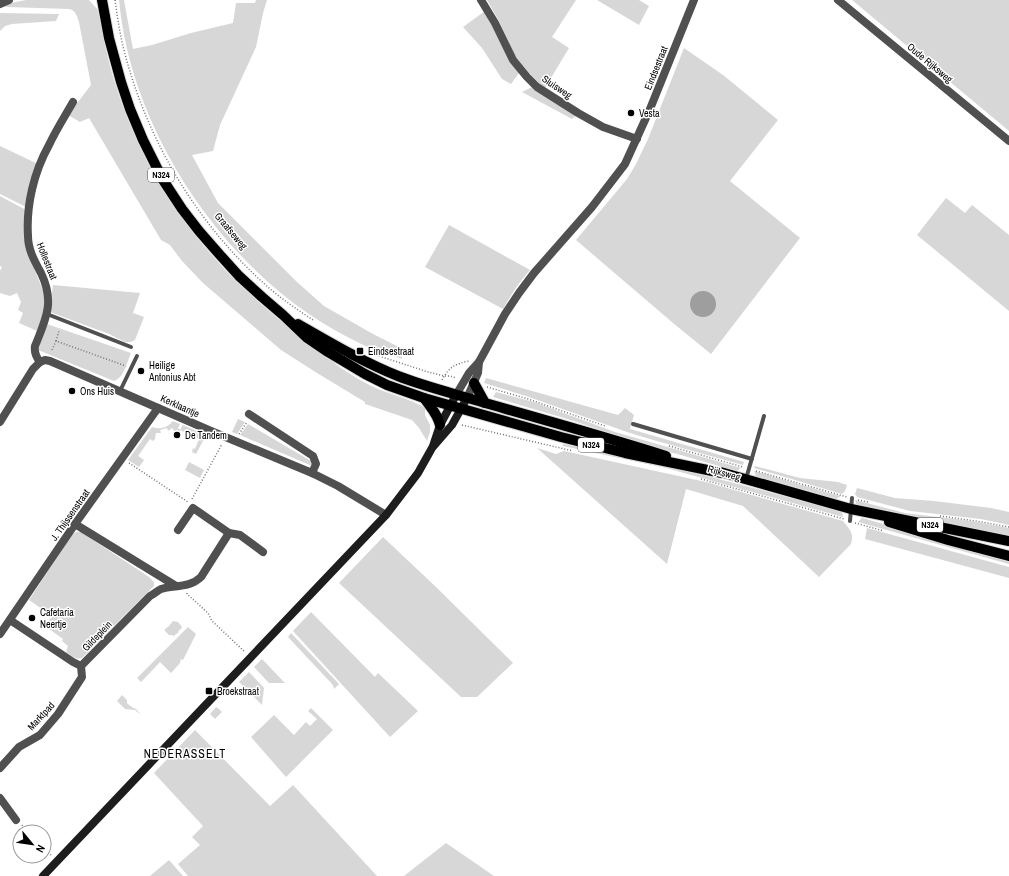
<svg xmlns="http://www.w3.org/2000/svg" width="1009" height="876" viewBox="0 0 1009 876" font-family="'Archivo Narrow',sans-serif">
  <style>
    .green { fill: #d7d7d7 }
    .water { fill: #9e9e9e }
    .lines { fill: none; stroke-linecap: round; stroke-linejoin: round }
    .primary-casing { stroke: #dbdbdb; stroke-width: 12 }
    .path { stroke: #727272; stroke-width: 1.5; stroke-dasharray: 1 2; stroke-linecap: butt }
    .service { stroke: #505050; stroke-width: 4 }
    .minor { stroke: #505050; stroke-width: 8 }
    .tertiary { stroke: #505050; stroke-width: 8 }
    .secondary { stroke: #1d1d1d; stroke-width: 8 }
    .primary { stroke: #000; stroke-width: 10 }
    .poi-dot { fill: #000; stroke: #fff; stroke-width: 1.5 }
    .labels { text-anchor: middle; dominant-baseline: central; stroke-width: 3; stroke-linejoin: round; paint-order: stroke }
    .shield { fill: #fff; stroke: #4c4c4c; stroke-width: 1 }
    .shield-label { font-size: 9px; font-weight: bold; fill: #000 }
    .street-label { font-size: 10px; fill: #000; stroke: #fff }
    .poi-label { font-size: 10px; fill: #000; stroke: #fff; text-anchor: start }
    .quarter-label { font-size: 12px; letter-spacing: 1px; fill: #000; stroke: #fff }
  </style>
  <rect width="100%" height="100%" fill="#fff"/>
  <g class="green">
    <path d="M 26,0 L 89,0 L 98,10 C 103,34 107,59 115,83 C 137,156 184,231 239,284 C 260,303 281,322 303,339 C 309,343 315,346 321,350 C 329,357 334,364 344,370 C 358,379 373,388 389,393 C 402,398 414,401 425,408 L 425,415 L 430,425 L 430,432 L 427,441 L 419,428 L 412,420 L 365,404 L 365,402 L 317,373 L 281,350 L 203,283 L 182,261 L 170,245 L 161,240 L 89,118 L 80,122 L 68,115 L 91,85 L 79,22 C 77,17 76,10 69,9 L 8,7 L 3,6 L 11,3 Z"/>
    <path d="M 119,0 L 124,0 L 133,49 L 152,45 L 191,33 L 233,23 L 236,3 L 255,3 L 256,0 L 267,0 L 263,13 L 256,47 L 220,125 L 213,151 L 192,155 L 218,203 L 297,282 L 324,306 L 373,334 L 401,348 L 402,347 L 402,359 L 379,350 L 378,352 C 354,341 331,329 309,314 C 209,246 130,121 119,0 Z"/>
    <path d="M 487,0 L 576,0 L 552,37 L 569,48 L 545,88 L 540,84 L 530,74 L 516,58 L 499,21 Z"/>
    <path d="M 597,0 L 639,0 L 649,6 L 639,25 Z"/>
    <path d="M 852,0 L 1009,0 L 1009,131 Z"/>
    <path d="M 485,11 L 519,73 L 511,84 L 502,79 L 482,48 L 463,27 Z"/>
    <path d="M 0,13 L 59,14 L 56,21 L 12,24 L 5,26 L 0,31 Z"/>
    <path d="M 684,48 L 723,75 L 778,120 L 730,181 L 800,238 L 711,354 L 673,323 L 576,240 L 627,179 L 636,164 L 648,139 Z"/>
    <path d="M 532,87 L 535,90 L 575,116 L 572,119 L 522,92 Z"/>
    <path d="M 0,146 L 38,164 L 26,207 L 0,194 Z"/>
    <path d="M 0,196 L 26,210 L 27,251 L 44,293 L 44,314 L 37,331 L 19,323 L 23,313 L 18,310 L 21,302 L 17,293 L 10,296 L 0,293 L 0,271 L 2,267 L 0,266 Z"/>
    <path d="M 946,198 L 965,213 L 972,205 L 1009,235 L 1009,311 L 917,235 Z"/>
    <path d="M 449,225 L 530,270 C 519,282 511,295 503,309 L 425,267 Z"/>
    <path d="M 53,285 L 140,293 L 133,313 L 144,317 L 135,340 L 131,342 L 125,342 L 109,334 L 50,312 Z"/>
    <path d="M 47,324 L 131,353 C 127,362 124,378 114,381 L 38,350 Z"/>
    <path d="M 486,378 L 618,415 L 625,408 L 634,415 L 630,429 L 744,462 L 743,465 L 653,440 L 627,432 L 529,397 L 484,383 Z"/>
    <path d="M 496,392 L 534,402 L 615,432 L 741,468 L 737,471 L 638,443 L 574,421 L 493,397 Z"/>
    <path d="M 238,419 L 245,422 L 237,434 L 232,432 Z"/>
    <path d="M 173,421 L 180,424 L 176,433 L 172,428 L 168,431 L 167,428 L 160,430 L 161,433 L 156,433 L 155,439 L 153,441 L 150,439 L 138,456 L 144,460 L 139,467 L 128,460 L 152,427 C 160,430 167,428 173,421 Z"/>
    <path d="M 248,424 L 311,461 L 312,466 L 240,435 Z"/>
    <path d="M 183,425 L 206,435 L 196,454 L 192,452 L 193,448 L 195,449 L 199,439 L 180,430 Z"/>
    <path d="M 563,444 C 595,448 627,457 659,464 C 720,479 781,495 842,512 L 843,517 L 666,468 L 563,446 Z"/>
    <path d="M 537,448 L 556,454 L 564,451 L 706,482 L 843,521 C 850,530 854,532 851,544 L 819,577 L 743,506 L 686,489 L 667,564 Z"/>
    <path d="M 189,462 L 204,470 L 200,478 L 185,470 Z"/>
    <path d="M 755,466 L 800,478 L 838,482 L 847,485 L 845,491 L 842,494 L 754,468 Z"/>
    <path d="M 754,471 L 829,493 L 841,496 L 836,499 L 756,476 Z"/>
    <path d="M 857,488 L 895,498 L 934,501 L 991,508 L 1009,512 L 1009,525 L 981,519 L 910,511 L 857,497 L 855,494 Z"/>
    <path d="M 855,500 L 905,513 L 971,521 L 1009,528 L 1009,538 L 878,511 L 856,504 Z"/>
    <path d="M 862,518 L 1009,559 L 1009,564 L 858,522 Z"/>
    <path d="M 867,528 L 1009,567 L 1009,578 L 865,539 Z"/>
    <path d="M 76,532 L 81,532 L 84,534 L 149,577 L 154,582 L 154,586 L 82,658 C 76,660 72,656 66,652 L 68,646 L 62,641 L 63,639 L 45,626 L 52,616 L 29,600 L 72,535 Z"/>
    <path d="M 383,537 L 436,587 L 513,663 L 477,697 L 461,697 L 339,583 Z"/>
    <path d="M 311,612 L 375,677 L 378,673 L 418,711 L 390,737 L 293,631 Z"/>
    <path d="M 173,621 L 178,622 L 182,627 L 181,629 L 179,630 L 178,633 L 176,634 L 174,636 L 172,635 L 169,635 L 165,631 L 165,629 L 169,626 Z"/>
    <path d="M 188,627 L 196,634 L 183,660 L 181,659 L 180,663 L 171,673 L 160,662 L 141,682 L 137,678 Z"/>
    <path d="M 291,633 L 339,684 L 334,689 L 333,685 L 288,637 Z"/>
    <path d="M 262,659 L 285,683 L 269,683 L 254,667 Z"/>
    <path d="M 249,672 L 264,688 L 262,705 L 239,682 Z"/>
    <path d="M 122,695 L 127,700 L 127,703 C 129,705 133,708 136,709 L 141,715 L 135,710 L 125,709 L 117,701 Z"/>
    <path d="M 216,707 L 219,709 L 222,712 L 215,719 L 210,714 Z"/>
    <path d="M 311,708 L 333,730 L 286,777 L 251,737 L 274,715 L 294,735 L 306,722 L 310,726 L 317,719 L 308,711 Z"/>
    <path d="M 195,730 L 270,806 L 293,785 L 377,876 L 188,876 L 178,864 L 200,845 L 192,837 L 203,826 L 154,773 Z"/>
    <path d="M 446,843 L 494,876 L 404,876 Z"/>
    <path d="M 169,860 L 183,876 L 150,876 Z"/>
  </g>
  <circle class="water" cx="703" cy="304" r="13"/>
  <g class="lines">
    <g class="primary-casing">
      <g id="primary">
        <path d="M 102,0 L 109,38 L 121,82 L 130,109 L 143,140 L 163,180 L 182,209 L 199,231 L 220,255 L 239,276 L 262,297 L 283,315 L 306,337 L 328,352 L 365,374 L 387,385 L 424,398 L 561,437 L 625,453 L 722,473"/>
        <path d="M 298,324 C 331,343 363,362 398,376 C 426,387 456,394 485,403 C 545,420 606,437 666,456"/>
        <path d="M 474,383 L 485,403"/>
        <path d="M 424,398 C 431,408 437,413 440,425"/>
        <path d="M 717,471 L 851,509 L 1009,541"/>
        <path d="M 889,522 L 948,540 L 1009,556"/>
      </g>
    </g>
    <g class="path">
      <path d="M 115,0 C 117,14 119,28 122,42 C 144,136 196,224 269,288 C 283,300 298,310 313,320"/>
      <path d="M 56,341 L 59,331"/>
      <path d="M 52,350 L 56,341 L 126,366"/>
      <path d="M 379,356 L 425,371 L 444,376 L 450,376 L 456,378"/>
      <path d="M 442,380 C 449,367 455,364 469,361"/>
      <path d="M 487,387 L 528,399 L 605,426"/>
      <path d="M 462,425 L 573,451"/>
      <path d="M 177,433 L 180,428"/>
      <path d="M 239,434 L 247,422"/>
      <path d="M 669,446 L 743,467"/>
      <path d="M 129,463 L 188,502"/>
      <path d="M 756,471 L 847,497"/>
      <path d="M 701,479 L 844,519"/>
      <path d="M 192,499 L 222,444"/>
      <path d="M 858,500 L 868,502"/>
      <path d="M 940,516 L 976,521 L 1009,527"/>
      <path d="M 855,523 L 884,531"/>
      <path d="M 187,593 L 187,594 L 208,613 L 212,621 L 245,652"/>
      <path d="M 22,825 L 28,832"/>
      <path d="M 44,848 L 51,855"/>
    </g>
    <g class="service">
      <path d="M 47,314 L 131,347"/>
      <path d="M 120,391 L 137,356"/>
      <path d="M 633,424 L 752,459"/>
      <path d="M 746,479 L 764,416"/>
      <path d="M 850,521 L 852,498"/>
    </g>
    <g class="minor">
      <path d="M 481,0 L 495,23 L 513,60 L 527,77 L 537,87 L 578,113 L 603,127 L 637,139"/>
      <path d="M 838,0 L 1009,141"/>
      <path d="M 0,4 L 9,0"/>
      <path d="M 40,362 L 45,360 L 50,361 L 211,431 L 312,473 L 338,486 L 386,515"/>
      <path d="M 40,362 C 36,357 34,352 35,346 C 46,319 55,302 41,273 C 35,262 28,250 28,236 C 26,205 34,172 49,145 C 56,130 65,116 73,102"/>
      <path d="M 249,414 L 313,456 L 316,464 L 312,473"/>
      <path d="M 0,422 L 33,369 L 40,362"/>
      <path d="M 75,524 L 176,586"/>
      <path d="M 178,530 L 193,508 L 229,533 L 240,535 L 263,552"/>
      <path d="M 10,620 L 73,662 L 81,666 L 150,596 C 154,594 157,591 161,589 C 174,585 190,588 201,577 L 229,533"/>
      <path d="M 0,634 L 75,524 L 158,408"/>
      <path d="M 0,768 L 19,747 L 40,735 L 58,714 L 82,677 L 81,666"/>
      <path d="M 0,798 L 16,820"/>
    </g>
    <g class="tertiary">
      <path d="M 456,395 L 469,373 L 479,362 L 505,314 L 519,293 L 534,273 L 592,207 L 625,164 L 650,109 L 694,0"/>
      <path d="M 467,398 L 478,373 L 479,362"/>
    </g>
    <g class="secondary">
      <path d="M 433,446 L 440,425 L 456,395"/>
      <path d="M 43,876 L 386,515 L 418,473 L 432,448 L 452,425 L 467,398"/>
    </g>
    <use href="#primary" class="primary"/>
  </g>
  <g class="poi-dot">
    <circle cx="631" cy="113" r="4"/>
    <rect x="356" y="347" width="8" height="8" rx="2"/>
    <circle cx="141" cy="371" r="4"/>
    <circle cx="72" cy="391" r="4"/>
    <circle cx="177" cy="435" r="4"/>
    <circle cx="32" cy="618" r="4"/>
    <rect x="205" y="687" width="8" height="8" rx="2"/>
  </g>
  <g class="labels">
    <g class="shield">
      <rect x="148" y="168" width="26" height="14" rx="3"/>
      <rect x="578" y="438" width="26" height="14" rx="3"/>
      <rect x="917" y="518" width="26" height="14" rx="3"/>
    </g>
    <g class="shield-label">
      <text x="161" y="175">N324</text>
      <text x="591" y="445">N324</text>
      <text x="930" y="525">N324</text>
    </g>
    <g class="street-label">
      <text transform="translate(930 63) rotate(40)">Oude Rijksweg</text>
      <text transform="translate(656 68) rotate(-68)">Eindsestraat</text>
      <text transform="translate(557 87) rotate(34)">Sluisweg</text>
      <text transform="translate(231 231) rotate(50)">Graafseweg</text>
      <text transform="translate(47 261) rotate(68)">Hollestraat</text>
      <text transform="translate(180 406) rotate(24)">Kerklaantje</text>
      <text transform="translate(724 473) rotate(16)">Rijksweg</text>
      <text transform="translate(70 515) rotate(-55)">J. Thijssenstraat</text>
      <text transform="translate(97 636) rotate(-46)">Gildeplein</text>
      <text transform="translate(41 716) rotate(-47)">Marktpad</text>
    </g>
    <g class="poi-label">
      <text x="639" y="113">Vesta</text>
      <text x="368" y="351">Eindsestraat</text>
      <text x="149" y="365">Heilige<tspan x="149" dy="12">Antonius Abt</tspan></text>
      <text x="80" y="391">Ons Huis</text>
      <text x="185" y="435">De Tandem</text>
      <text x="40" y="612">Cafetaria<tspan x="40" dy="12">Neertje</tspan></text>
      <text x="217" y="691">Broekstraat</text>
    </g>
    <g class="quarter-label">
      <text x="185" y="754">NEDERASSELT</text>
    </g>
  </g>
  <g transform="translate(32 844) rotate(119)"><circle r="19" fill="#ffffff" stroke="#999999"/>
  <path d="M0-3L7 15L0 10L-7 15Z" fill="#000000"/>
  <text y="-6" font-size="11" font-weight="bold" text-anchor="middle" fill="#000000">N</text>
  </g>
</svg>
